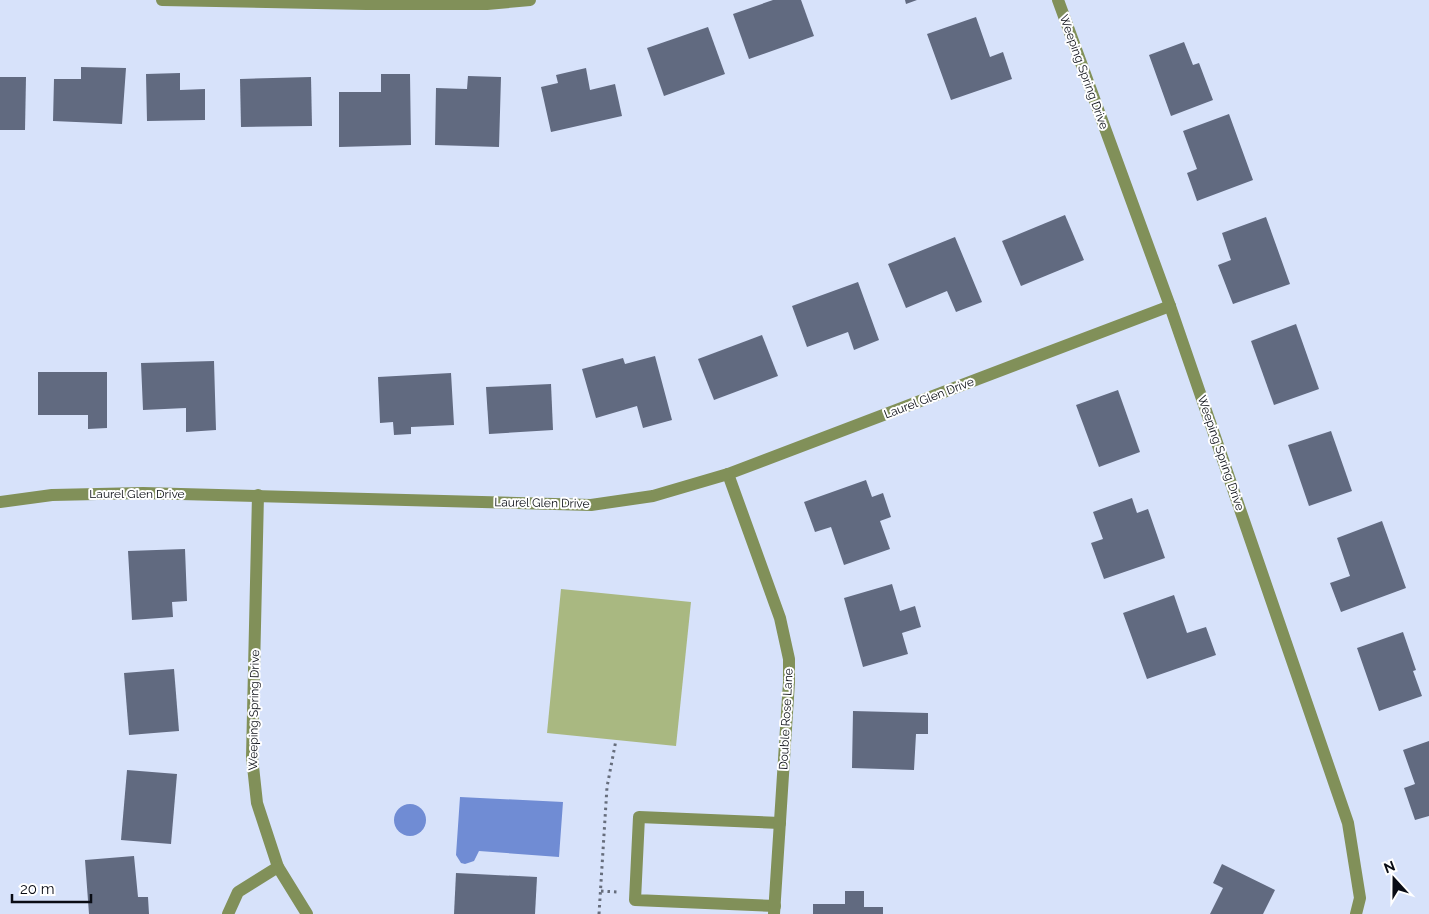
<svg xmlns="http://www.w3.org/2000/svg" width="1429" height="914" viewBox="0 0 1429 914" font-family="Raleway,sans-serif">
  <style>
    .green { fill: #a9b881 }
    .water { fill: #708cd4 }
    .building { fill: #616a80 }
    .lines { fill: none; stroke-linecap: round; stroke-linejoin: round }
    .path { stroke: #666d7c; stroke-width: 3; stroke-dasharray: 2.5 4; stroke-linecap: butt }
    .lane { stroke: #819059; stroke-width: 12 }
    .street { stroke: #819059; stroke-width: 12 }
    .labels { text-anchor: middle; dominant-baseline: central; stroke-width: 4; stroke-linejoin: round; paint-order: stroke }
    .street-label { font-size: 12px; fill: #090c14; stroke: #fff }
  </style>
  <rect width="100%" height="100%" fill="#d7e2fa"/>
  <path class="green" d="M 561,589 L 691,602 L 676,746 L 547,733 Z"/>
  <g class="water">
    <path d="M 460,797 L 563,802 L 559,857 L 479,851 L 474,861 L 465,864 L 461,863 L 456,855 Z"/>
    <circle cx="410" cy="820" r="16"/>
  </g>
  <g class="building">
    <path d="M 773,0 L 801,0 L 814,36 L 749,59 L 733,14 Z"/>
    <path d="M 905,0 L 917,0 L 906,4 Z"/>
    <path d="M 976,17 L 990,57 L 1003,52 L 1012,79 L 951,100 L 927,34 Z"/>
    <path d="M 708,27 L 725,74 L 664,96 L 647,48 Z"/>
    <path d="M 1184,42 L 1193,65 L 1199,63 L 1213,100 L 1171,116 L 1149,55 Z"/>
    <path d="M 81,67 L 126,68 L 122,124 L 53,121 L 54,79 L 81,79 Z"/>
    <path d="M 586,68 L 590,90 L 615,84 L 622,116 L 551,132 L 541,87 L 558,83 L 556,75 Z"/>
    <path d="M 180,73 L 180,90 L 205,89 L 205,120 L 147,121 L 146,74 Z"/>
    <path d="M 381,74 L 410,74 L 411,145 L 339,147 L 339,92 L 381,92 Z"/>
    <path d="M 468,76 L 501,77 L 499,147 L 435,145 L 436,88 L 467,89 Z"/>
    <path d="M 0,77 L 26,77 L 25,130 L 0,130 Z"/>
    <path d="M 311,77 L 312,126 L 241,127 L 240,79 Z"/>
    <path d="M 1229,114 L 1253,180 L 1197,201 L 1187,173 L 1197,169 L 1183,131 Z"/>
    <path d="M 1065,215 L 1084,260 L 1021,286 L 1002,241 Z"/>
    <path d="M 1266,217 L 1290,284 L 1233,304 L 1218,265 L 1231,260 L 1222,233 Z"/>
    <path d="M 955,237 L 982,302 L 956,312 L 947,291 L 906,308 L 888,264 Z"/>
    <path d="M 858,282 L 879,340 L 854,350 L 848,332 L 807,347 L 792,306 Z"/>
    <path d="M 1296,324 L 1319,389 L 1274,405 L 1251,341 Z"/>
    <path d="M 762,335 L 778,376 L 714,400 L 698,359 Z"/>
    <path d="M 655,356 L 672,420 L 643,428 L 637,406 L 596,418 L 582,369 L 623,358 L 625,364 Z"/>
    <path d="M 214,361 L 216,430 L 186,432 L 186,408 L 143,410 L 141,363 Z"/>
    <path d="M 38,372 L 107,372 L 107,428 L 88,429 L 88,415 L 38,415 Z"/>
    <path d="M 451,373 L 454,425 L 411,427 L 411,434 L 394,435 L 393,422 L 380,423 L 378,377 Z"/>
    <path d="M 551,384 L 553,430 L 489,434 L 486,387 Z"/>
    <path d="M 1118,390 L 1140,452 L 1099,467 L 1076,405 Z"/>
    <path d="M 1331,431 L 1352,491 L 1309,506 L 1288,445 Z"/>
    <path d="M 866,480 L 872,497 L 883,493 L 891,517 L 880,521 L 890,549 L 844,565 L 831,527 L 815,532 L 804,502 Z"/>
    <path d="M 1132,498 L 1137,513 L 1148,509 L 1165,558 L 1104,579 L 1091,543 L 1103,539 L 1093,512 Z"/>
    <path d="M 1382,521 L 1406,588 L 1341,612 L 1330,583 L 1350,576 L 1337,538 Z"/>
    <path d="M 185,549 L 187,601 L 172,602 L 173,617 L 132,620 L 128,551 Z"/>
    <path d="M 892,584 L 900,611 L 915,606 L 921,627 L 902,633 L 908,654 L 863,667 L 844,598 Z"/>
    <path d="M 1174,595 L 1187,633 L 1206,627 L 1216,655 L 1147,679 L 1123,613 Z"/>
    <path d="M 1403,632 L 1416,670 L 1413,671 L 1422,696 L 1379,711 L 1357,648 Z"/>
    <path d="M 174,669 L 179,731 L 129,735 L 124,673 Z"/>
    <path d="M 853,711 L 928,713 L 928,734 L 916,734 L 914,770 L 852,768 Z"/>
    <path d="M 1429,741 L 1429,816 L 1415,820 L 1404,788 L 1415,784 L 1403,750 Z"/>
    <path d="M 127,770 L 177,774 L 171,844 L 121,840 Z"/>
    <path d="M 134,856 L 138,897 L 148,897 L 149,914 L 89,914 L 85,860 Z"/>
    <path d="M 1222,864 L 1275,890 L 1263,914 L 1210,914 L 1223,888 L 1213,883 Z"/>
    <path d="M 456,873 L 537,877 L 535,914 L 454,914 Z"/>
    <path d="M 845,891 L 864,891 L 864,907 L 883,907 L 883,914 L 813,914 L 813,904 L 845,904 Z"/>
  </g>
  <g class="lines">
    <g class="path">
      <path d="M 601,891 L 617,892"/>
      <path d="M 599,914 L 607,787 L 616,740"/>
    </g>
    <path class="lane" d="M 775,906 L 635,900 L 639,817 L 780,823"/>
    <g class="street">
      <path d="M 162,0 L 366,4 L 487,4 L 530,0"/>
      <path d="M 1058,0 L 1170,306 L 1348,823 L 1360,898 L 1356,914"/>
      <path d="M 728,474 L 780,618 L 789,659 L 789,682 L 774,914"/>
      <path d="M 258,495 L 252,757 L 257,803 L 278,867 L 307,914"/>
      <path d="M 0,502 L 52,495 L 143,493 L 591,505 L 653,496 L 728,474 L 1170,306"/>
      <path d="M 228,914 L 238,892 L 278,867"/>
    </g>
  </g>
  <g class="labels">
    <g class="street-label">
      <text transform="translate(1084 72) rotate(70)">Weeping Spring Drive</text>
      <text transform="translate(929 398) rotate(-21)">Laurel Glen Drive</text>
      <text transform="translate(1221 453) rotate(71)">Weeping Spring Drive</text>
      <text x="137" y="494">Laurel Glen Drive</text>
      <text transform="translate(542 503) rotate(1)">Laurel Glen Drive</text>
      <text transform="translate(254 710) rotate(-89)">Weeping Spring Drive</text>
      <text transform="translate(786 719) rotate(-87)">Double Rose Lane</text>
    </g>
  </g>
  <g transform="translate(1394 879) rotate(339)" stroke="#ffffff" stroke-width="4" paint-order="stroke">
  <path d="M0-4L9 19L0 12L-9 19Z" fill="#090c14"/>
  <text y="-8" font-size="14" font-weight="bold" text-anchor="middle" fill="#090c14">N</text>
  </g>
  <path d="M12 894v8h79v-8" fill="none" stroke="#090c14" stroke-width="2.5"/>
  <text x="20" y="894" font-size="15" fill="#090c14" stroke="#ffffff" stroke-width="4" paint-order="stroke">20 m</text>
</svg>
